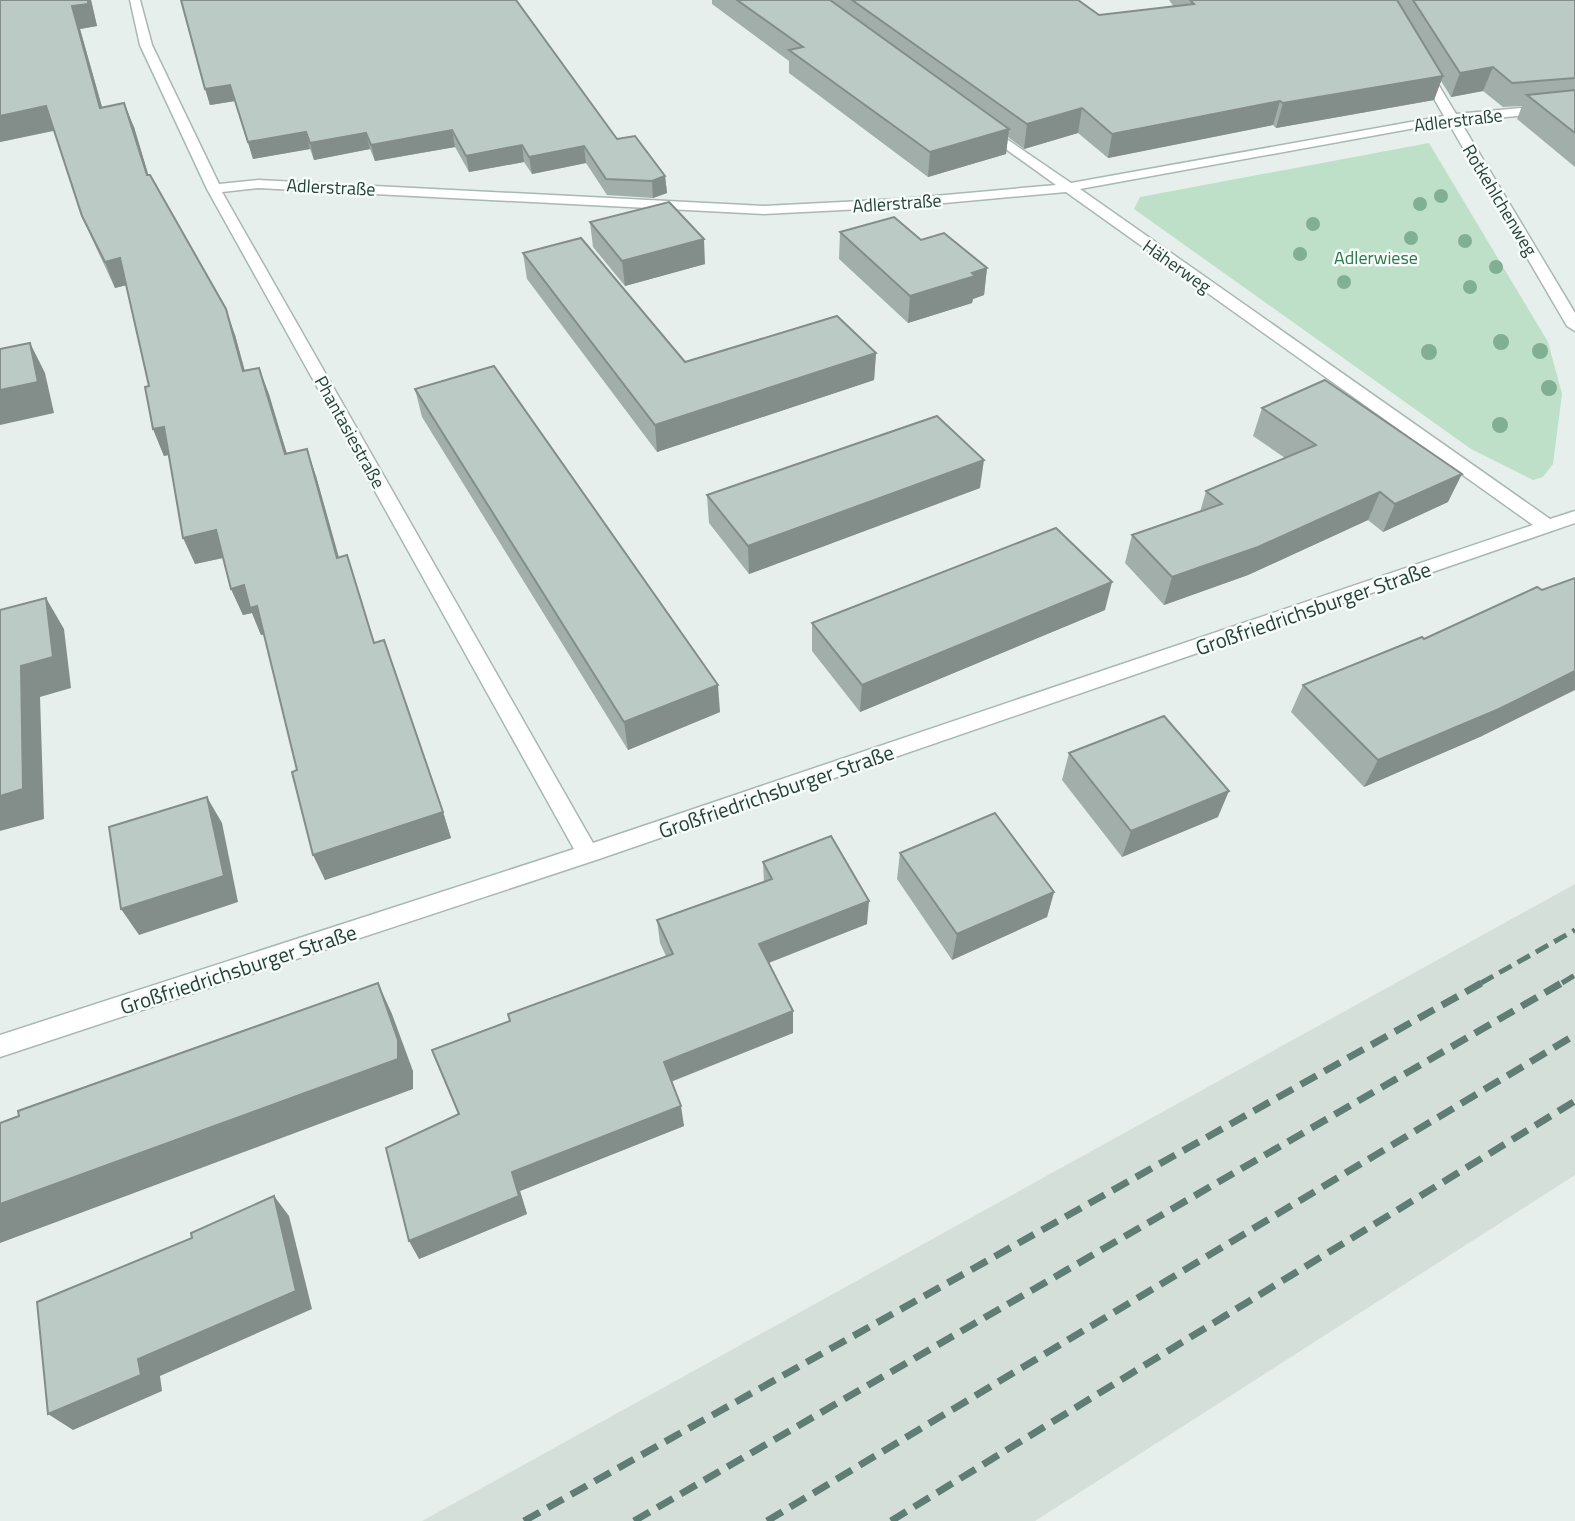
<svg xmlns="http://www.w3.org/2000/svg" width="1575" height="1521" viewBox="0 0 1575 1521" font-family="'Titillium Web',sans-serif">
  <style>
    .built { fill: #d4dfda }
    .green { fill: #bfe0c8 }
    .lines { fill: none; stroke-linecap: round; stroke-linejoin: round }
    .minor-casing { stroke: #a8b8b2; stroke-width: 3 }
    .minor { fill: #fff; fill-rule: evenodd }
    .rail-far1 { stroke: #5f7d75; stroke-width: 5; stroke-dasharray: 14 7; stroke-linecap: butt }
    .rail { stroke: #5f7d75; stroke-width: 7; stroke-dasharray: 18 9; stroke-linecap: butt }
    .tree { fill: #80af93 }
    .wall { fill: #a1aea9 }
    .shaded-wall { fill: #838d89 }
    .building { fill: #bbcac4; stroke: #838d89; stroke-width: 2 }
    .labels { text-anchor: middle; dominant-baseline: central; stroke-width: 5; stroke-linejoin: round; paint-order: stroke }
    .far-street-label { font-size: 18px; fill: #24423a; stroke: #f7fbf9 }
    .far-park-label { font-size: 18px; fill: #2d7a4b; stroke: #f7fbf9 }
    .street-label { font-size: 21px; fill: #24423a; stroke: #f7fbf9 }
  </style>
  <rect width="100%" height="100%" fill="#e6efeb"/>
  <path class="built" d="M 1575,884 L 1575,1175 L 1035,1521 L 422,1521 Z"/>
  <path class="green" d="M 1429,143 L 1548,342 L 1562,394 L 1553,464 L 1543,477 L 1533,480 L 1471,449 L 1134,209 L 1140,197 Z"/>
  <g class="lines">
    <g class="minor-casing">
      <path id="minor" d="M 130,0 L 140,0 L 152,45 L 219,184 L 258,180 L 764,206 L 901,199 L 1056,185 L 982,132 L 980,129 L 986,125 L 1071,183 L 1444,116 L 1417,69 L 1423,65 L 1429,69 L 1456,114 L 1575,103 L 1575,111 L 1460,121 L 1575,313 L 1575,331 L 1567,326 L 1448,122 L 1080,189 L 1550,519 L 1575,511 L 1575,523 L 596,860 L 0,1057 L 0,1035 L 574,849 L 207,189 L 140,45 ZM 258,188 L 764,214 L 901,207 L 1066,192 L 1533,525 L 593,843 L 222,192 Z"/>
    </g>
    <use href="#minor" class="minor"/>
    <g class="rail-far1">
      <path d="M 1481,983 L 1575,930"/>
      <path d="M 1562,983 L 1575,975"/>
    </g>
    <g class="rail">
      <path d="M 524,1521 L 1485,981"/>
      <path d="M 634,1521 L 1565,981"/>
      <path d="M 767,1521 L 1575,1035"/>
      <path d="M 891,1521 L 1575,1101"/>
    </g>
  </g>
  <g class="tree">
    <circle cx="1441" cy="196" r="7"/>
    <circle cx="1420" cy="204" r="7"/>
    <circle cx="1313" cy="224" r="7"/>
    <circle cx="1411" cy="238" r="7"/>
    <circle cx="1465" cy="241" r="7"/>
    <circle cx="1300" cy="254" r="7"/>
    <circle cx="1496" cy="267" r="7"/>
    <circle cx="1344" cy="282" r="7"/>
    <circle cx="1470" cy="287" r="7"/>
    <circle cx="1501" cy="342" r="8"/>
    <circle cx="1540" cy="351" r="8"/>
    <circle cx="1429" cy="352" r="8"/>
    <circle cx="1549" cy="388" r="8"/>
    <circle cx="1500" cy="425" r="8"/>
  </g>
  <g class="wall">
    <path d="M 0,0 L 91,0 L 97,26 L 80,29 L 102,107 L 134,127 L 148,175 L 235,335 L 245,371 L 259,368 L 287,454 L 316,476 L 339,557 L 375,643 L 443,812 L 451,838 L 325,880 L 264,634 L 261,635 L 252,613 L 243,615 L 231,589 L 223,558 L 195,564 L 169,455 L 164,456 L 153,429 L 149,386 L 126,285 L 115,288 L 93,241 L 82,216 L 54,131 L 0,142 Z"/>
    <path d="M 181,0 L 617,139 L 665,176 L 667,193 L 653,198 L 607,195 L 586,163 L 532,174 L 524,162 L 469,172 L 455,147 L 375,161 L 370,149 L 314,160 L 310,149 L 253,159 L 235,101 L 210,105 Z"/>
    <path d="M 712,0 L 1078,0 L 1099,15 L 1174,7 L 1169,0 L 1575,0 L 1575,167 L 1517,119 L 1522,106 L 1503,107 L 1483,91 L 1451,97 L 1441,81 L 1434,100 L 1276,128 L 1273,125 L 1108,158 L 1078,133 L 1024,149 L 1008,137 L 1006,154 L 928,177 L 789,73 L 789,61 L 712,4 Z"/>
    <path d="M 590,222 L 705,264 L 625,286 L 593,247 Z"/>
    <path d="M 840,232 L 921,240 L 987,268 L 984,295 L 973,299 L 972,303 L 908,323 L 839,259 Z"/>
    <path d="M 523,253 L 685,362 L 876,353 L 874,380 L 657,452 L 527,279 Z"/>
    <path d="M 415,389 L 720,712 L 628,750 L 422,417 Z"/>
    <path d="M 1262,408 L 1448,502 L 1383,532 L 1368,520 L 1248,575 L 1164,605 L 1125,563 L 1132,535 L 1200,512 L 1206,491 L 1285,458 L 1253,436 Z"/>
    <path d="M 980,488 L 749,574 L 709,523 L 707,495 Z"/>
    <path d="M 1105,610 L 860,712 L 812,651 L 812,623 Z"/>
    <path d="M 1303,685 L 1482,736 L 1364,787 L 1291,712 Z"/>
    <path d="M 1069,753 L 1218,817 L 1122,857 L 1062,780 Z"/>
    <path d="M 900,853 L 1054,892 L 1047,917 L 952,960 L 897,879 Z"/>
    <path d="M 763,862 L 867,924 L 769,963 L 793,1011 L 793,1033 L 671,1082 L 684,1126 L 520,1191 L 527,1214 L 419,1259 L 459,1114 L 510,1021 L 666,956 L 660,943 L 657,920 L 764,882 Z"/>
  </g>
  <g class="shaded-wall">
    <path d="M 88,0 L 91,0 L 97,26 L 80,29 L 109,132 L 100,108 L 72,6 Z"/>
    <path d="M 1493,67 L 1483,91 L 1451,97 L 1460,73 Z"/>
    <path d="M 1443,76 L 1434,100 L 1276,128 L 1283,103 Z"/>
    <path d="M 230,85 L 235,101 L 210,105 L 205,89 Z"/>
    <path d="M 1280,101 L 1273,125 L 1108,158 L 1112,134 Z"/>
    <path d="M 124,103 L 134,127 L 156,200 L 147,175 Z"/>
    <path d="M 46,106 L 56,130 L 0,142 L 0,116 Z"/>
    <path d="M 1082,108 L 1078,133 L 1024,149 L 1027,124 Z"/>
    <path d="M 1009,129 L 1006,154 L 928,177 L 930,152 Z"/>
    <path d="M 452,130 L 455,147 L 375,161 L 371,145 Z"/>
    <path d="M 306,132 L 310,149 L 253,159 L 248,142 Z"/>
    <path d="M 366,133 L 370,149 L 314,160 L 310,143 Z"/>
    <path d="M 522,145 L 524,162 L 469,172 L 466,156 Z"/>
    <path d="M 584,146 L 586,163 L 532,174 L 529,157 Z"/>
    <path d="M 665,176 L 667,193 L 653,198 L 652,181 Z"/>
    <path d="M 704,239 L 705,264 L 625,286 L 622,261 Z"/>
    <path d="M 120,258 L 131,284 L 115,288 L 105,262 Z"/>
    <path d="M 987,268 L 984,295 L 973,299 L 972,303 L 908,323 L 910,296 Z"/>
    <path d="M 226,309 L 235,335 L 252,398 L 243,371 Z"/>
    <path d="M 30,343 L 45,373 L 54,413 L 0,425 L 0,390 Z"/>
    <path d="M 876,353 L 874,380 L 657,452 L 655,425 Z"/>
    <path d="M 259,368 L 269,394 L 295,481 L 285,454 Z"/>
    <path d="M 164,427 L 175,453 L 164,456 L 153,429 Z"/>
    <path d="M 307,449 L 316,476 L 346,584 L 337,558 Z"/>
    <path d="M 984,460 L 980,488 L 749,574 L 748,546 Z"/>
    <path d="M 1462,474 L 1448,502 L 1383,532 L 1395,504 Z"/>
    <path d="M 1380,492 L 1368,520 L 1248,575 L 1164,605 L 1172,577 Z"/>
    <path d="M 216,530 L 227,557 L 195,564 L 183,538 Z"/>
    <path d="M 1112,582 L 1105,610 L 860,712 L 862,685 Z"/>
    <path d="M 244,585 L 257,606 L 268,633 L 261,635 L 252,613 L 243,615 L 231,589 Z"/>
    <path d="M 46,598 L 64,629 L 71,688 L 40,697 L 44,819 L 0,831 L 0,796 L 21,666 Z"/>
    <path d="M 1575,671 L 1575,690 L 1482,736 L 1364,787 L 1378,760 Z"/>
    <path d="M 718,685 L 720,712 L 628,750 L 624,722 Z"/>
    <path d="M 1229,791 L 1218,817 L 1122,857 L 1131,831 Z"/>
    <path d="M 207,797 L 222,823 L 238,902 L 139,935 L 121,909 Z"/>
    <path d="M 443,812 L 451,838 L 325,880 L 313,855 Z"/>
    <path d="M 1054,892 L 1047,917 L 952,960 L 957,934 Z"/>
    <path d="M 869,901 L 867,924 L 760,966 L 759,944 Z"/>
    <path d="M 378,983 L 392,1014 L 413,1071 L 413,1089 L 0,1243 L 0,1204 Z"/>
    <path d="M 793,1011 L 793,1033 L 667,1083 L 664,1062 Z"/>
    <path d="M 681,1106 L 684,1126 L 520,1191 L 527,1214 L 419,1259 L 409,1241 L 512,1172 Z"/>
    <path d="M 274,1196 L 289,1216 L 312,1309 L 160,1376 L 162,1391 L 73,1430 L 48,1414 L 138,1359 Z"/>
  </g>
  <g class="building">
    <path d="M 0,0 L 88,0 L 88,4 L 72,6 L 100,108 L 124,103 L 147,175 L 150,175 L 226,309 L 243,371 L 259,368 L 285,454 L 307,449 L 337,558 L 347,555 L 374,643 L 384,640 L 443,812 L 313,855 L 292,772 L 297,770 L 257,606 L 250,608 L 244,585 L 231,589 L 216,530 L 183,538 L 164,427 L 153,429 L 145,387 L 149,386 L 120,258 L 105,262 L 82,216 L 46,106 L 0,116 Z"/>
    <path d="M 181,0 L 516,0 L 617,139 L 635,136 L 665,176 L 652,181 L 606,179 L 584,146 L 529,157 L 522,145 L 466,156 L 452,130 L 371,145 L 366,133 L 310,143 L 306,132 L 248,142 L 230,85 L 205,89 Z"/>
    <path d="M 737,0 L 830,0 L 1009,129 L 930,152 L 789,50 L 803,47 Z"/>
    <path d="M 852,0 L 1078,0 L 1099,15 L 1194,4 L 1190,0 L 1397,0 L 1443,76 L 1283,103 L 1280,101 L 1112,134 L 1082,108 L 1027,124 Z"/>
    <path d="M 1413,0 L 1575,0 L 1575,78 L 1512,83 L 1493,67 L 1460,73 Z"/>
    <path d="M 1575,90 L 1575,133 L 1527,95 Z"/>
    <path d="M 669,202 L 704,239 L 622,261 L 590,222 Z"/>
    <path d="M 894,217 L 921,240 L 944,233 L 987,268 L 972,273 L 975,276 L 910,296 L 840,232 Z"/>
    <path d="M 581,238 L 685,362 L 837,316 L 876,353 L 655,425 L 523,253 Z"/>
    <path d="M 30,343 L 38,382 L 0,390 L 0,349 Z"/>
    <path d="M 494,366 L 718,685 L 624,722 L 415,389 Z"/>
    <path d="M 1325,380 L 1462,474 L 1395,504 L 1380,492 L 1258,547 L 1172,577 L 1132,535 L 1222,504 L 1206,491 L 1316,445 L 1262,408 Z"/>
    <path d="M 937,416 L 984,460 L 748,546 L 707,495 Z"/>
    <path d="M 1056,528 L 1112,582 L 862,685 L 812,623 Z"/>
    <path d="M 1575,578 L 1575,671 L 1499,709 L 1378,760 L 1303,685 L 1422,637 L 1424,639 L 1537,587 L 1542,590 Z"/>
    <path d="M 46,598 L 53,657 L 21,666 L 23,789 L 0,796 L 0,610 Z"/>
    <path d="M 1164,716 L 1229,791 L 1131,831 L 1069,753 Z"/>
    <path d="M 207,797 L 224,876 L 121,909 L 109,827 Z"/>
    <path d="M 995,813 L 1054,892 L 957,934 L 900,853 Z"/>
    <path d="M 831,836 L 869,901 L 759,944 L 793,1011 L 664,1062 L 681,1106 L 512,1172 L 519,1196 L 409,1241 L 386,1148 L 459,1114 L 432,1050 L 510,1021 L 508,1014 L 673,954 L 657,920 L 772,879 L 763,862 Z"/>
    <path d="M 378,983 L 398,1040 L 398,1059 L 0,1204 L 0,1123 L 19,1116 L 18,1111 Z"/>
    <path d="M 274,1196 L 296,1291 L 138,1359 L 141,1375 L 48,1414 L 37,1302 L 192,1238 L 191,1233 Z"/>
  </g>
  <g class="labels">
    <g class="far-street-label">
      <text transform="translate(1458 120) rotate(-7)">Adlerstraße</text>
      <text transform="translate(331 187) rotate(3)">Adlerstraße</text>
      <text transform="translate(1500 200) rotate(59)">Rotkehlchenweg</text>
      <text transform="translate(897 203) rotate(-4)">Adlerstraße</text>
      <text transform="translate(1177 266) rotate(35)">Häherweg</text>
      <text transform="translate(350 432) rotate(61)">Phantasiestraße</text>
    </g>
    <g class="far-park-label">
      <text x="1376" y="257">Adlerwiese</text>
    </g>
    <g class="street-label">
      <text transform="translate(1313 608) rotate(-19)">Großfriedrichsburger Straße</text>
      <text transform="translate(776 791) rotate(-19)">Großfriedrichsburger Straße</text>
      <text transform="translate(238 969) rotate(-18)">Großfriedrichsburger Straße</text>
    </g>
  </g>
</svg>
